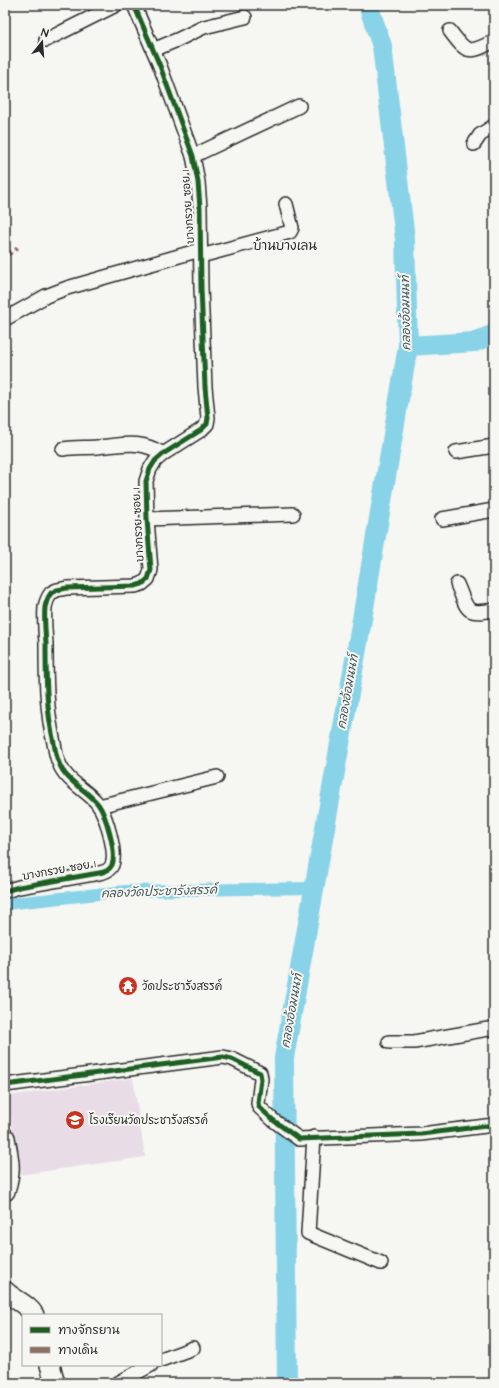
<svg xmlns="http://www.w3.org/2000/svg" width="499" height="1388" viewBox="0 0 499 1388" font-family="'Architects Daughter','Playpen Sans Thai',sans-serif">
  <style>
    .built { fill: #e8dde7 }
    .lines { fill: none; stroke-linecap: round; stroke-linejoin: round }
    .canal { stroke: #88d3e8; stroke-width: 12 }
    .river { stroke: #88d3e8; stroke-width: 20 }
    .street-casing { stroke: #2b2b2b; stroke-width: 16 }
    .secondary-casing { stroke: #2b2b2b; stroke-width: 22 }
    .street { stroke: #f6f6f2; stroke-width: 13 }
    .secondary { stroke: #f6f6f2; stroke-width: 19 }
    .quiet { stroke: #8d6e63; stroke-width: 4; stroke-dasharray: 8 4; stroke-linecap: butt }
    .cycleway-casing { stroke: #f6f6f2; stroke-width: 8 }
    .cycleway { stroke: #1b5e20; stroke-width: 5 }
    .labels { text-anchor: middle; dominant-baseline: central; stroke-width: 4; stroke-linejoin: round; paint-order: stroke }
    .street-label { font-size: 11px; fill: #2b2b2b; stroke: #f6f6f2 }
    .poi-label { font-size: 11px; fill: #2b2b2b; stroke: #f6f6f2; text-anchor: start }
    .water-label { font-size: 12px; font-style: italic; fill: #42555a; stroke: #f6f6f2 }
    .quarter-label { font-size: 13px; fill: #2b2b2b; stroke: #f6f6f2 }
  </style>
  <rect width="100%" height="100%" fill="#f6f6f2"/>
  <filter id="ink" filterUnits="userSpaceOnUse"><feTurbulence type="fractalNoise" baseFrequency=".025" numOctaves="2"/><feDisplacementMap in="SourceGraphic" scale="8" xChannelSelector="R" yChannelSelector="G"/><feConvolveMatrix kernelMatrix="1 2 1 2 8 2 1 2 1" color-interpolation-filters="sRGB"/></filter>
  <g filter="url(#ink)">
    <path class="built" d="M 133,1078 L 145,1157 L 19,1175 L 8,1096 Z"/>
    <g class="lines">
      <path class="canal" d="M 5,904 L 126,891 L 314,888"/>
      <g class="river">
        <path d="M 408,346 L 475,342 L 494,334"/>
        <path d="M 287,1383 L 284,1058 L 359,637 L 408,346 L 405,239 L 382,46 L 368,5"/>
      </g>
      <g class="street-casing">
        <g id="street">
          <path d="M 450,31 C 467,54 469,54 494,41"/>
          <path d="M 46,40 L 116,5"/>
          <path d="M 153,50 L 177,40 L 204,27 L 245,17"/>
          <path d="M 474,144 L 480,135 L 494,126"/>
          <path d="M 193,156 L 299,106"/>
          <path d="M 201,256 L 290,232 L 292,228 L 286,204"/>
          <path d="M 5,319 L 46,296 L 67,288 L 200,250"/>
          <path d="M 63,449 C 75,447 85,448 97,447 C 123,445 140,439 163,454"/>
          <path d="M 456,452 L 494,446"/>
          <path d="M 147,519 L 293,514"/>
          <path d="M 442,519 L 494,510"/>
          <path d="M 457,584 C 468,610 464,615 494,610"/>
          <path d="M 99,806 L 217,777"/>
          <path d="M 5,891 L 19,887 L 99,873 C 104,872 109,871 112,865 C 117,853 106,815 98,804 C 86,789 66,782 59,763 C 56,757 55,749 54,743 C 46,710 46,676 46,643 C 45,631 44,618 45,607 C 46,602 48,597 51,593 L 57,590 L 67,588 L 135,586 L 142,584 L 148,579 L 151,570 L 147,519 L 146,481 L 150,469 L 155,461 L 163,454 L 201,430 L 207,424 L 208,418 L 205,387 L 201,288 L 200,208 L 198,182 L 193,156 L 160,66 L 134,5"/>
          <path d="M 389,1042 L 414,1042 L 494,1028"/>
          <path d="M 5,1085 L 223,1057 L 232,1059 L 260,1073 L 261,1079 L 258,1103 L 259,1107 L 273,1120 L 299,1139 L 421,1134 L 494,1125"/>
          <path d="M 314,1137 L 308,1233 L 381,1263"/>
          <path d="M 161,1360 L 193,1348"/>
          <path d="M 118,1383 L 151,1365"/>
        </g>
      </g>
      <g class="secondary-casing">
        <g id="secondary">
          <path d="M 5,1138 C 9,1160 12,1169 5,1191"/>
          <path d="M 5,1291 C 14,1300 28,1304 34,1315"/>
          <path d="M 50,1365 L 55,1383"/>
        </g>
      </g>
      <use href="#street" class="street"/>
      <use href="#secondary" class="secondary"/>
      <path class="quiet" d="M 5,256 L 18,248"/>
      <g class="cycleway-casing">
        <g id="cycleway">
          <path d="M 5,891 L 19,887 L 99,873 C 104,872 109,871 112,865 C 117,853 106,815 98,804 C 86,789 66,782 59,763 C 56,757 55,749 54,743 C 46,710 46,676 46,643 C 45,631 44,618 45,607 C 46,602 48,597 51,593 L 57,590 L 67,588 L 135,586 L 142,584 L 148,579 L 151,570 L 147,519 L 146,481 L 150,469 L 155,461 L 163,454 L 201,430 L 207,424 L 208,418 L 205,387 L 201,288 L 200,208 L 198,182 L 193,156 L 160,66 L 134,5"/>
          <path d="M 5,1085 L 223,1057 L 232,1059 L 260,1073 L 261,1079 L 258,1103 L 259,1107 L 273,1120 L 299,1139 L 421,1134 L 494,1125"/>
        </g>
      </g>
      <use href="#cycleway" class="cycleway"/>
    </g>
  </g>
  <defs>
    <g id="temple-disc" transform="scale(1)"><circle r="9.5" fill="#c8321e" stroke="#f6f6f2"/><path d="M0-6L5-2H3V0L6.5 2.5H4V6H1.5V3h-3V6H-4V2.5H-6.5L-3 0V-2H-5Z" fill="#fff"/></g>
    <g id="school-disc" transform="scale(1)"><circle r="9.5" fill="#c8321e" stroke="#f6f6f2"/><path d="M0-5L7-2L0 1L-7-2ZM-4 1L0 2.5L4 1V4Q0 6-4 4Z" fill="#fff"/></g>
  </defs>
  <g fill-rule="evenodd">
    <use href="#temple-disc" x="128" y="986"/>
    <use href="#school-disc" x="75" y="1120"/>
  </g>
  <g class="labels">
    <g class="street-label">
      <text transform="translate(188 207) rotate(-94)">บางกรวย ซอย 1</text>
      <text transform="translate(138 525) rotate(-93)">บางกรวย ซอย 1</text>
      <text transform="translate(59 870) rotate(-10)">บางกรวย ซอย 1</text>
    </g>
    <g class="poi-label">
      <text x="142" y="986">วัดประชารังสรรค์</text>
      <text x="89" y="1120">โรงเรียนวัดประชารังสรรค์</text>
    </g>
    <g class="water-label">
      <text transform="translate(406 313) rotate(-91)">คลองอ้อมนนท์</text>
      <text transform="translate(348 692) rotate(-80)">คลองอ้อมนนท์</text>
      <text transform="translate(159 892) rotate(-2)">คลองวัดประชารังสรรค์</text>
      <text transform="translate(292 1011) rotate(-80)">คลองอ้อมนนท์</text>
    </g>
    <g class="quarter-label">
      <text x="285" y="246">บ้านบางเลน</text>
    </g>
  </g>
  <rect width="499" height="1388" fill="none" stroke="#f6f6f2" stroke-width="20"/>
  <rect x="10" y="10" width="479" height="1368" fill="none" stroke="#2b2b2b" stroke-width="1.5" filter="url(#ink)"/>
  <rect x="22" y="1314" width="140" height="52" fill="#f6f6f2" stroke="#a5a5a2"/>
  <rect x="30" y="1327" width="20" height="6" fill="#1b5e20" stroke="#a5a5a2"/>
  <text x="58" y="1334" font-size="12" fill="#2b2b2b">ทางจักรยาน</text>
  <rect x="30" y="1347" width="20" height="6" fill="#8d6e63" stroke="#a5a5a2"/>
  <text x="58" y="1354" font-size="12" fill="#2b2b2b">ทางเดิน</text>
  <g transform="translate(42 42) rotate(17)" stroke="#f6f6f2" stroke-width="3" paint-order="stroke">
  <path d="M0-3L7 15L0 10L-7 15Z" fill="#2b2b2b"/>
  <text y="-6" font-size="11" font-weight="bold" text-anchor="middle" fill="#2b2b2b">N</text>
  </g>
</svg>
